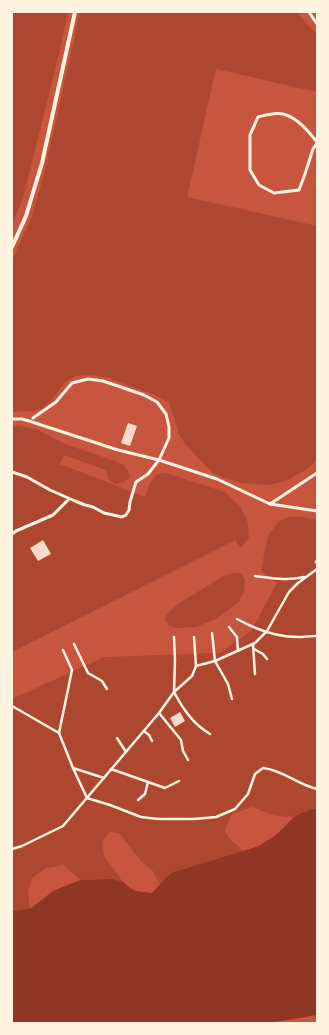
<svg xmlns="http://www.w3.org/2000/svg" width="329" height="1035" viewBox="0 0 329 1035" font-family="'Sofia Sans Condensed',sans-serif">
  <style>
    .green { fill: #ae4732 }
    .water { fill: #8f3625 }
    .building { fill: #f7dbc8 }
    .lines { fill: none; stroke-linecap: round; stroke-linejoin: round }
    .path { stroke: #fff3e0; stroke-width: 2.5 }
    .service { stroke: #fff3e0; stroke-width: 3 }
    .minor { stroke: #fff3e0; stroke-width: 4 }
  </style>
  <rect width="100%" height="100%" fill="#c8553d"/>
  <g class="green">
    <path d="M 12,12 L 68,12 L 59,54 L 23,198 L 12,225 Z"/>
    <path d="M 80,12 L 297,12 L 317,35 L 317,92 L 216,69 L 187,197 L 313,225 L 317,224 L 317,460 L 309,468 L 286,481 L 268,485 L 241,483 L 214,474 L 185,444 L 178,432 L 174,417 L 168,402 L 155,395 L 108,378 L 91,375 L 76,376 L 65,382 L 51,401 L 42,409 L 34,411 L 12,412 L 12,261 L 32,217 L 44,174 Z"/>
    <path d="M 12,426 L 18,426 L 36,429 L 65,444 L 112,460 L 124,465 L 129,473 L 130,478 L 124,482 L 115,484 L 108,479 L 106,470 L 64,455 L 60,464 L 145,497 L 150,483 L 156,475 L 166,473 L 225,492 L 240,506 L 248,523 L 249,538 L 240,548 L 235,540 L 12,652 Z"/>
    <path d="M 289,517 L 303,517 L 317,520 L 317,809 C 307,808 305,813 296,816 C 280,820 266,812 252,807 L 232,814 L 225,830 L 229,838 L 243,851 L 171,873 L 160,885 L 153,871 L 141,861 L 119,833 L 110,832 L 102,841 L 104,856 L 123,882 L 113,879 L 80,880 L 64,865 L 46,868 L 32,878 L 28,892 L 30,909 L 12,911 L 12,699 L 104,657 L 220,653 L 251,631 L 277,583 L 261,571 L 268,536 L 278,522 Z"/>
    <path d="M 241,573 L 245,580 L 244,591 L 239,602 L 216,619 L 196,627 L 178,628 L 170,626 L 165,621 L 166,616 L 171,610 L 181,602 L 227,574 Z"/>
  </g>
  <path class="water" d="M 311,809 L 317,809 L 317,1015 L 269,1023 L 12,1023 L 12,911 L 30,909 L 53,891 L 80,880 L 113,879 L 123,882 L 130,888 L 136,891 L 152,893 L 171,873 L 259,846 L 277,834 L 295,816 Z"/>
  <g class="building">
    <path d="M 128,423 L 137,426 L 130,446 L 121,443 Z"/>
    <path d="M 43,540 L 51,554 L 38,561 L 30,548 Z"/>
    <path d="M 180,712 L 185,721 L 175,727 L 170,718 Z"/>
  </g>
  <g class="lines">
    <g class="path">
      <path d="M 317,560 L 316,562 L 317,563"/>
      <path d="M 255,576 C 272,578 287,581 304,577"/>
      <path d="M 237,619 C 255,629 277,637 298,637 C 304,637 311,636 317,636"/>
      <path d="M 229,627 L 237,637 L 238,651"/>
      <path d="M 212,633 L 215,661 L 228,684 L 232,699"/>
      <path d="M 194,637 L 196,666 L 192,676 L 174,692 C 183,709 193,724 210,734"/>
      <path d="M 74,644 L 88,673 L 102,681 L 107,689"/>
      <path d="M 253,644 L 255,674"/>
      <path d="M 254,649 L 263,654 L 267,659"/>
      <path d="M 63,650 L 72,670 L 59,733 L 73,768 L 87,798 L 110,805 L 141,817 L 158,819 L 194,819 L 216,817 L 235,809 L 248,794 L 255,774 L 263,768 C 283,770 298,785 317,789"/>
      <path d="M 196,666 L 215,661 L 255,643 L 267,631 L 289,592 L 298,583 L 317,569"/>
      <path d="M 12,706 L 59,733"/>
      <path d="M 159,713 L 181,740 L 183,751 L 188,760"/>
      <path d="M 144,731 L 149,735 L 152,741"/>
      <path d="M 117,738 L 126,752"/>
      <path d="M 73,768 L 104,778"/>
      <path d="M 111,769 L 165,788 L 179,781"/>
      <path d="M 138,800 L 145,794 L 148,782"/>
      <path d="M 12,849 L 22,846 L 63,826 L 159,713 L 174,692 L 175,660 L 174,637"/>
    </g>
    <g class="service">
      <path d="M 309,12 L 317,24"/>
      <path d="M 317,142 C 309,132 297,117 283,114 C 275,112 266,115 258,117 L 250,135 L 250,170 L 259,185 L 274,193 L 299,190 L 305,174 L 313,149 L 317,143"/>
      <path d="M 12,419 L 22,419 L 29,421 L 118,450 L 159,460 L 217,479 L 270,504 L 317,511"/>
      <path d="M 12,472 L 27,477 L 50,490 L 75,501 L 85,505 L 93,507 L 104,513 L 122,517 L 126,515 L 129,510 L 130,502 L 136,482 L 148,474 L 159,460 L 169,438 L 169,427 L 166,414 L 157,402 L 144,395 L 103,381 L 88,379 L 72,383 L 56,402 L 33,418"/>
      <path d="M 270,504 L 317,473"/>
      <path d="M 12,534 L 16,531 L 53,515 L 69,499"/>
    </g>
    <path class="minor" d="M 12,247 L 26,216 L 42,163 L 75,12"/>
  </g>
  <rect width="329" height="1035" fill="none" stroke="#fff3e0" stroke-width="26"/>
</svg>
